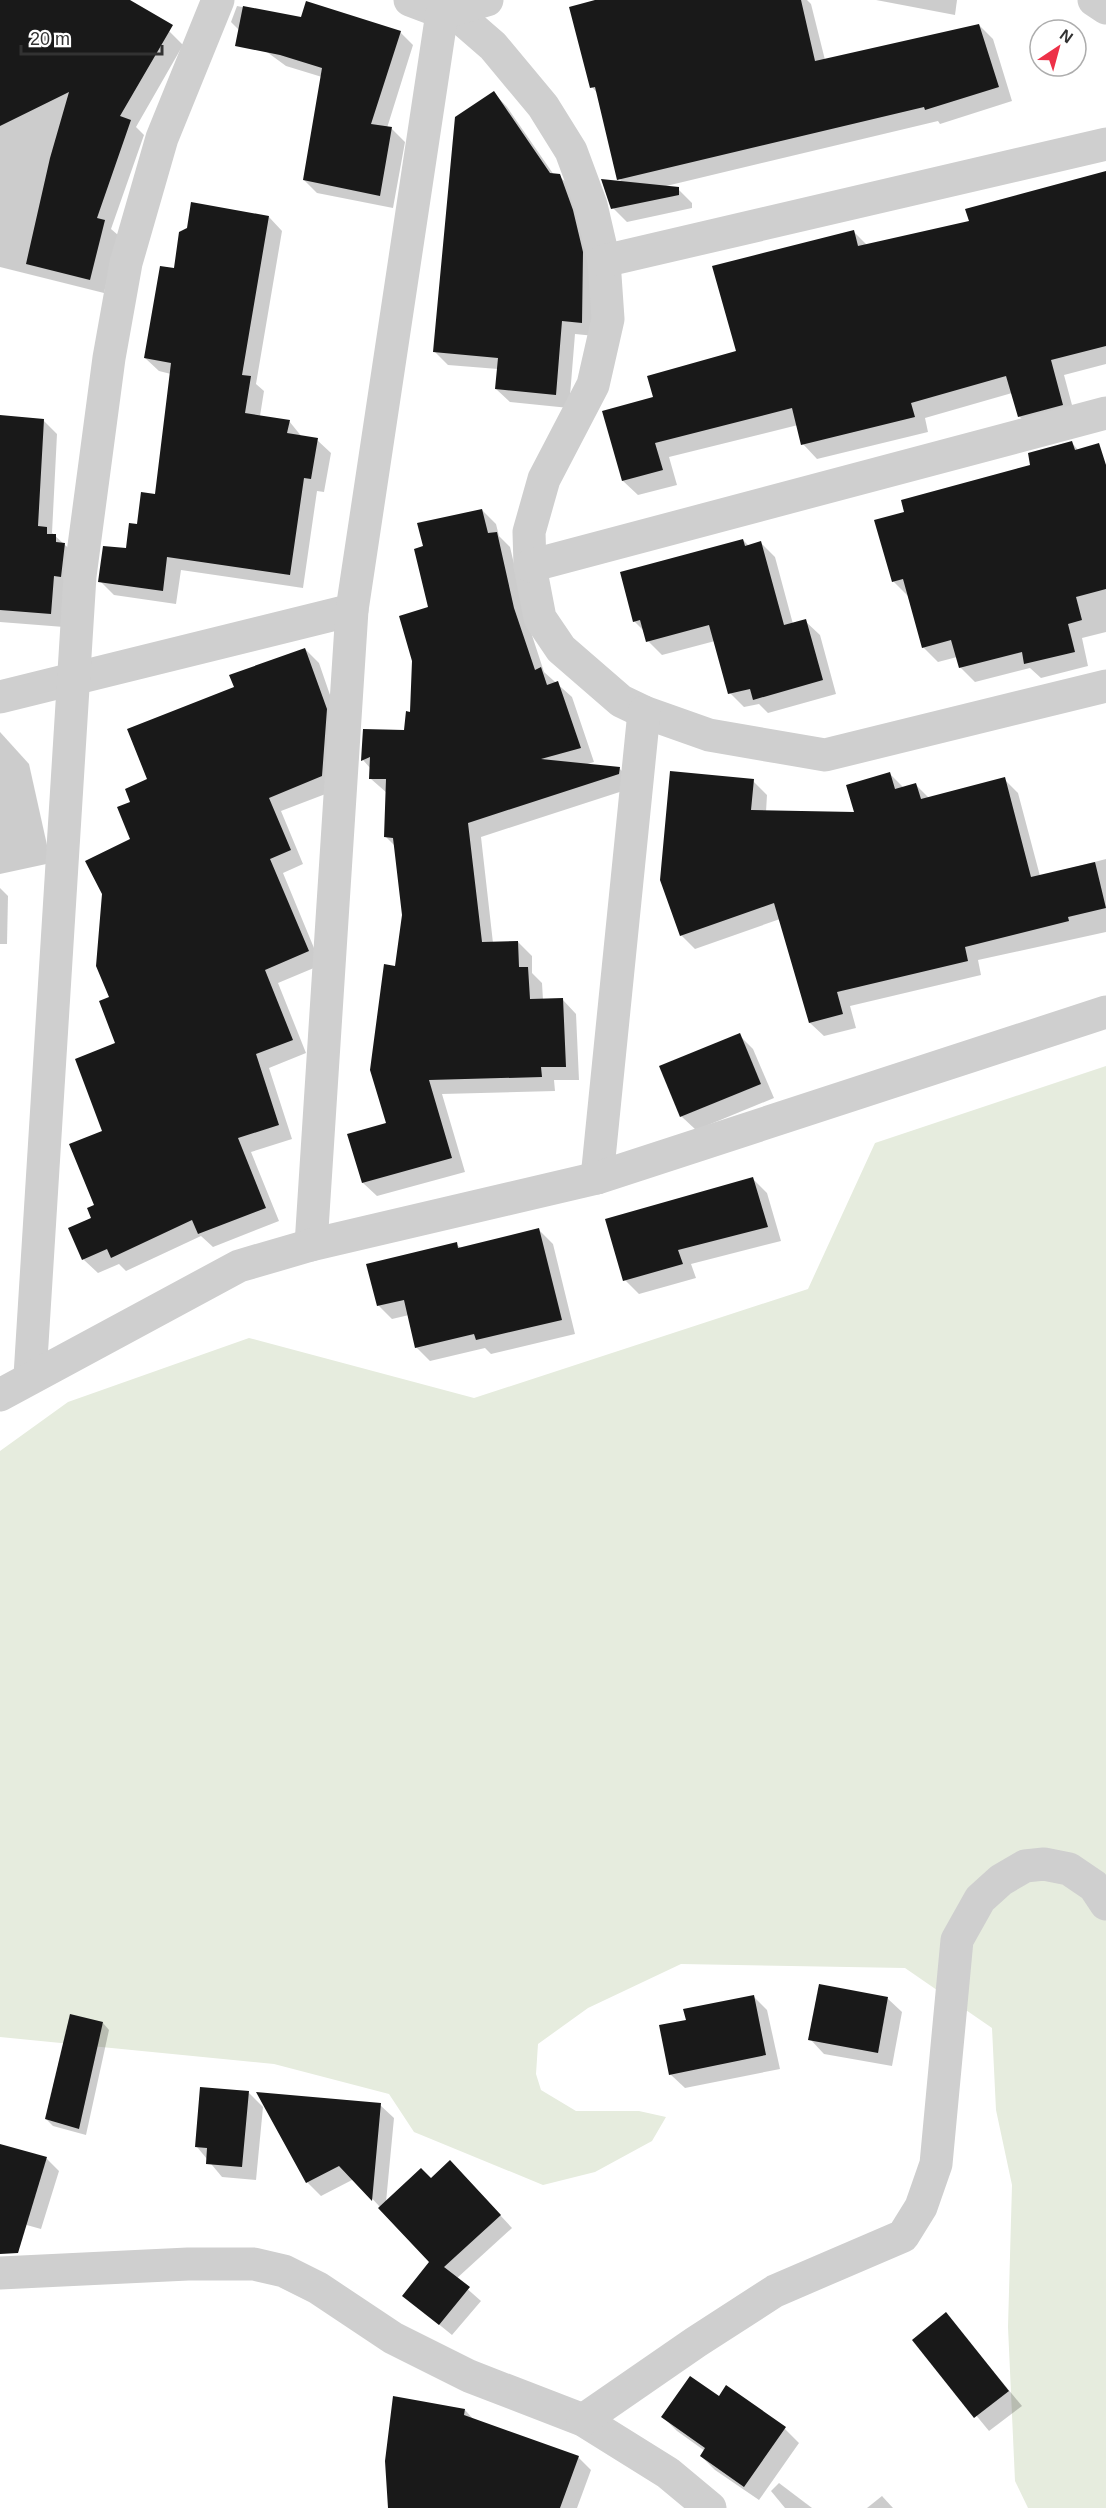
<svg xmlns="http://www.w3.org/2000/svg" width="1106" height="2508" viewBox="0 0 1106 2508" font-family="Helvetica,sans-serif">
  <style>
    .green { fill: #e6ecde }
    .shadow { fill: #0003 }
    .building { fill: #191919 }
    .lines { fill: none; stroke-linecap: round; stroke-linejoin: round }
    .street { stroke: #cfcfcf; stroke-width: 33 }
  </style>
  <rect width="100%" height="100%" fill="#fff"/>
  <path class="green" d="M 1106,1066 L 1106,2508 L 1028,2508 L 1015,2481 L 1008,2327 L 1012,2185 L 996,2110 L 992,2028 L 905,1968 L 681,1964 L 588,2008 L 538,2044 L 536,2074 L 541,2090 L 576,2111 L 639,2111 L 666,2117 L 652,2141 L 595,2172 L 543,2185 L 414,2132 L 389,2094 L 274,2064 L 0,2037 L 0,1451 L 68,1402 L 249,1338 L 474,1398 L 808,1289 L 875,1143 Z"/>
  <g class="shadow">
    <path d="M 0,0 L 80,0 L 169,31 L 183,45 L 136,127 L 144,135 L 111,229 L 118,235 L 104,293 L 0,267 Z"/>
    <path d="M 601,0 L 807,0 L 811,4 L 825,60 L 979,25 L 993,39 L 1012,101 L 940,124 L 938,121 L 662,187 L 678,189 L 692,203 L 692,208 L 627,222 L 613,208 L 621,182 L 598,94 L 592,87 Z"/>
    <path d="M 876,0 L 957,0 L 955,15 Z"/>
    <path d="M 237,6 L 302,19 L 400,32 L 413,45 L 387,128 L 392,129 L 405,142 L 393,208 L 317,193 L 304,180 L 322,77 L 286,66 L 244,35 L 231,22 Z"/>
    <path d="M 494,93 L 507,107 L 554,175 L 559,176 L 573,189 L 586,225 L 595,336 L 575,334 L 569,408 L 510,402 L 496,389 L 498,369 L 448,365 L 435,352 Z"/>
    <path d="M 1106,172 L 1106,364 L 1064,375 L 1076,420 L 1034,431 L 1019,416 L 1012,393 L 925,418 L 928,432 L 817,459 L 803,444 L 798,425 L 669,457 L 677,485 L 638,495 L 623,481 L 655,398 L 738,352 L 853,231 L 867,245 L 970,222 Z"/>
    <path d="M 269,217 L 282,231 L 256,384 L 264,391 L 260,416 L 289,421 L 302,437 L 317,440 L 331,453 L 324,492 L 317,491 L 303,588 L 181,570 L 176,604 L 114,595 L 100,581 L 127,550 L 156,496 L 171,374 L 159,371 L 145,358 L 175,270 Z"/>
    <path d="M 0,417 L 43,420 L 57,434 L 52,533 L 79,558 L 64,627 L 0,622 Z"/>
    <path d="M 1072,443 L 1079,451 L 1091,447 L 1106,465 L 1106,632 L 1082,638 L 1088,666 L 1041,678 L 1030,668 L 975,682 L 960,667 L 957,657 L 938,662 L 923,647 L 908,596 L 893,581 L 906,513 L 1031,466 Z"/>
    <path d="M 482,510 L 496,524 L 499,536 L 510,547 L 528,623 L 544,672 L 572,697 L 594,762 L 584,765 L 619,768 L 633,782 L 632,788 L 481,837 L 493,943 L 518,942 L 532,956 L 532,973 L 542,983 L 543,1000 L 563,1000 L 576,1014 L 579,1080 L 554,1080 L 555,1091 L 442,1094 L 465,1172 L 377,1196 L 363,1183 L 388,1124 L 396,967 L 404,915 L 395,846 L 386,837 L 387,793 L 371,779 L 371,769 L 363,760 L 406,732 L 429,608 L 424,547 Z"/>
    <path d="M 743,540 L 749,546 L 761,543 L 775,557 L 793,624 L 805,621 L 820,635 L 836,694 L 768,713 L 759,704 L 744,707 L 730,693 L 715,641 L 662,655 L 648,641 L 645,632 L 634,621 Z"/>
    <path d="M 305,649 L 319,663 L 340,724 L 336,790 L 281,811 L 303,864 L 283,873 L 321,965 L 278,983 L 306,1053 L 269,1068 L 292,1139 L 251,1152 L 279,1221 L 213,1247 L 201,1236 L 126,1271 L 119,1264 L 98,1273 L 84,1260 L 70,1229 L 93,1218 L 96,1206 L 117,1044 L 111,997 L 132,839 L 132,803 L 149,780 L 236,688 Z"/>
    <path d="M 0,732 L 29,764 L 51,863 L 0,874 Z"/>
    <path d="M 890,774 L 904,788 L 916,785 L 929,798 L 1004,779 L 1018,793 L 1040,876 L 1106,859 L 1106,932 L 978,960 L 981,975 L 850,1006 L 856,1028 L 824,1036 L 810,1023 L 780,919 L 695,949 L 681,935 L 753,781 L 767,795 L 766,812 L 856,814 Z"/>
    <path d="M 0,888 L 8,896 L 7,944 L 0,944 Z"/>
    <path d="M 739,1035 L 753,1049 L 774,1098 L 696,1130 L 681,1116 Z"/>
    <path d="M 753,1179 L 767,1193 L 781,1241 L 691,1264 L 696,1278 L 639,1294 L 625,1280 Z"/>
    <path d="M 539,1230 L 553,1244 L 575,1334 L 491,1354 L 485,1348 L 430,1361 L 416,1347 L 409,1315 L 392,1319 L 378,1305 L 456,1244 L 462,1249 Z"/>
    <path d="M 753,1996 L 767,2010 L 780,2069 L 685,2088 L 670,2074 L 688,2022 Z"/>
    <path d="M 887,1998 L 902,2012 L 892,2066 L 824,2054 L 810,2039 Z"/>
    <path d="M 103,2023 L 109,2030 L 86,2135 L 53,2126 L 46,2119 Z"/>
    <path d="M 249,2093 L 263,2107 L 256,2180 L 222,2177 L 197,2147 Z"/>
    <path d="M 380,2105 L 394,2118 L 386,2202 L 431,2180 L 462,2174 L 512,2228 L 456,2279 L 481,2301 L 452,2335 L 404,2296 L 431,2262 L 354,2179 L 321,2196 L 307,2182 Z"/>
    <path d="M 0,2146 L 47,2159 L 59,2171 L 41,2229 L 5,2219 L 0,2226 Z"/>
    <path d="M 946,2314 L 1022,2406 L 989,2431 L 914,2340 Z"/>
    <path d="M 719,2398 L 785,2429 L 799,2443 L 759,2500 L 715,2470 L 701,2456 L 705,2451 L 677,2431 L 663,2417 Z"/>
    <path d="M 465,2410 L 474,2420 L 578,2457 L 591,2470 L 577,2508 L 390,2508 Z"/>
    <path d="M 779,2483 L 812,2508 L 785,2508 L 771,2491 Z"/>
    <path d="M 882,2496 L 893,2508 L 867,2508 Z"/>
  </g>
  <g class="building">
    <path d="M 0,0 L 130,0 L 173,25 L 120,116 L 131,120 L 97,218 L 105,220 L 90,280 L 26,264 L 50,158 L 69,92 L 0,126 Z"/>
    <path d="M 595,0 L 801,0 L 815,61 L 979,24 L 999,87 L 925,110 L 924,107 L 617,180 L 595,87 L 590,88 L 569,7 Z"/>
    <path d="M 306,1 L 401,31 L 371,124 L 392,127 L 380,196 L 303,180 L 322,68 L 280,55 L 235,46 L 243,6 L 301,17 Z"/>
    <path d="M 494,91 L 550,173 L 560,174 L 573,210 L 583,252 L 582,323 L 562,321 L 556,395 L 495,389 L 498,358 L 433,352 L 455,117 Z"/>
    <path d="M 1106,171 L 1106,346 L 1051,360 L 1063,405 L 1018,417 L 1006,376 L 911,403 L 915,417 L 801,445 L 792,408 L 655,443 L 663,470 L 622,481 L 602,411 L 653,397 L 647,376 L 736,351 L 712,266 L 854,230 L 858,246 L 969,221 L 965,209 Z"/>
    <path d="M 601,179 L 679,187 L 679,195 L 611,209 Z"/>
    <path d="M 191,202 L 269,216 L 242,375 L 251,376 L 245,413 L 290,420 L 287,433 L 318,438 L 311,479 L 304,478 L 290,575 L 167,557 L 163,591 L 98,582 L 103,546 L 126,548 L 129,523 L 137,524 L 141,492 L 155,494 L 171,363 L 144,358 L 160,266 L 174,268 L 179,232 L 187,228 Z"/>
    <path d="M 0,415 L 44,419 L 38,526 L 47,527 L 47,534 L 56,534 L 56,542 L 65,543 L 61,577 L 54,576 L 51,614 L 0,610 Z"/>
    <path d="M 1072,441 L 1075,450 L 1099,443 L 1106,465 L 1106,589 L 1076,597 L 1082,620 L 1068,624 L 1075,652 L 1024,664 L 1022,652 L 959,668 L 951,640 L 922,648 L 903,579 L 892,582 L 874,520 L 904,512 L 901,500 L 1030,465 L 1028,453 Z"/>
    <path d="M 482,509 L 488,533 L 497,532 L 514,608 L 535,670 L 541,667 L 547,685 L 558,681 L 581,748 L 541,759 L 620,767 L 619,774 L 468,823 L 482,942 L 518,941 L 519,967 L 528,967 L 530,999 L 563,998 L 566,1067 L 541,1067 L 542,1077 L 429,1080 L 452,1158 L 362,1183 L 347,1134 L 386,1123 L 370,1070 L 384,964 L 395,966 L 402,915 L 393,838 L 384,837 L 386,779 L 369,779 L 370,757 L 361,761 L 363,729 L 404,730 L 406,711 L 410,712 L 412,661 L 399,616 L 428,607 L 414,549 L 423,546 L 417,523 Z"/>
    <path d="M 743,539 L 745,546 L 761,541 L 784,625 L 806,619 L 823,680 L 753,700 L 750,689 L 728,694 L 709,625 L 646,642 L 640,620 L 633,622 L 620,572 Z"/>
    <path d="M 305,648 L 327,709 L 322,776 L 269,798 L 291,850 L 270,859 L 309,951 L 265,970 L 293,1040 L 256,1054 L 279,1125 L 238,1138 L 266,1208 L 198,1234 L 192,1220 L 111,1258 L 107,1249 L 82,1260 L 68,1228 L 91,1218 L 87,1208 L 94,1205 L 69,1144 L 102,1131 L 75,1059 L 115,1043 L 99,1001 L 109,997 L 96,966 L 102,894 L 85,861 L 130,839 L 117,807 L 130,802 L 125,789 L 147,779 L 127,729 L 234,687 L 229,675 Z"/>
    <path d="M 670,771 L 754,779 L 751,810 L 854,812 L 846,785 L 890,772 L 895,789 L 916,783 L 921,799 L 1005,777 L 1031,877 L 1095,862 L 1106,908 L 1068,917 L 1069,921 L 965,947 L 968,961 L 837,992 L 843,1014 L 809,1023 L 774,903 L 680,936 L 660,880 Z"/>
    <path d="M 740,1033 L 761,1084 L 680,1117 L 659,1066 Z"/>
    <path d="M 753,1177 L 768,1227 L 678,1250 L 683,1264 L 623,1281 L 605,1219 Z"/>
    <path d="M 539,1228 L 562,1320 L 476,1340 L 474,1334 L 415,1348 L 404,1300 L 377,1306 L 366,1264 L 457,1242 L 458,1248 Z"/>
    <path d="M 819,1984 L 888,1997 L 878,2053 L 808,2040 Z"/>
    <path d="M 754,1995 L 766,2055 L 669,2075 L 659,2025 L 686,2020 L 683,2009 Z"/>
    <path d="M 70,2014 L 103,2022 L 79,2129 L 45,2119 Z"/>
    <path d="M 200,2087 L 249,2091 L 242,2167 L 206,2164 L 207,2148 L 195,2147 Z"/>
    <path d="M 256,2092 L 381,2103 L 372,2201 L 339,2166 L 306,2183 Z"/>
    <path d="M 0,2144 L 47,2157 L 18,2253 L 0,2254 Z"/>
    <path d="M 450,2160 L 501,2215 L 444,2267 L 470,2287 L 439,2325 L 402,2296 L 429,2262 L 378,2208 L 421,2168 L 431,2178 Z"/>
    <path d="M 946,2312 L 1009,2391 L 974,2418 L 912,2340 Z"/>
    <path d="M 690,2376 L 719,2396 L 726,2385 L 786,2427 L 744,2487 L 700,2456 L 705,2448 L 661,2417 Z"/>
    <path d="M 393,2396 L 465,2409 L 464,2415 L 579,2456 L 560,2508 L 388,2508 L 385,2461 Z"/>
  </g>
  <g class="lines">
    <g class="street">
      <path d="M 410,0 L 463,20 L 493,46 L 543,106 L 571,151 L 591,205 L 604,261 L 608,319 L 593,385 L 544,479 L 529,532 L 530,566 L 540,618 L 561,649 L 621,701 L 644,712 L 709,735 L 825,755 L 1106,686"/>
      <path d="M 1094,0 L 1106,8"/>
      <path d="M 604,261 L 1106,144"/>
      <path d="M 530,566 L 1106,413"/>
      <path d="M 0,697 L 352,610"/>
      <path d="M 597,1178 L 644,712"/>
      <path d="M 311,1245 L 352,610 L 442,13 L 487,0"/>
      <path d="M 30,1376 L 80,576 L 109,358 L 126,263 L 162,138 L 218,0"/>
      <path d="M 0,1395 L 239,1266 L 311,1245 L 597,1178 L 1106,1012"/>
      <path d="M 0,2273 L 188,2264 L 254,2264 L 284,2271 L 318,2288 L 393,2338 L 469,2376 L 583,2420 L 668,2473 L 710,2508"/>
      <path d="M 583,2420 L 696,2342 L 775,2291 L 903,2236 L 921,2207 L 936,2164 L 957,1940 L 980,1899 L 1001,1880 L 1025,1866 L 1044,1864 L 1069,1869 L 1094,1886 L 1106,1904"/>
    </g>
  </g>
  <g transform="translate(1058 48) rotate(36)"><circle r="28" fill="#ffffff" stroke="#adadad" stroke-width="1.5"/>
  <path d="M0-4.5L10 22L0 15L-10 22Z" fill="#ed3148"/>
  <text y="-9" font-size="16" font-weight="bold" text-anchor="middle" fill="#323232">N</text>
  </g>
  <path d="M21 45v9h141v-9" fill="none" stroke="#323232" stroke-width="3"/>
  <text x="30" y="45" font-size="18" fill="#323232" stroke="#ffffff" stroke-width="4.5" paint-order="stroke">20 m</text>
</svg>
